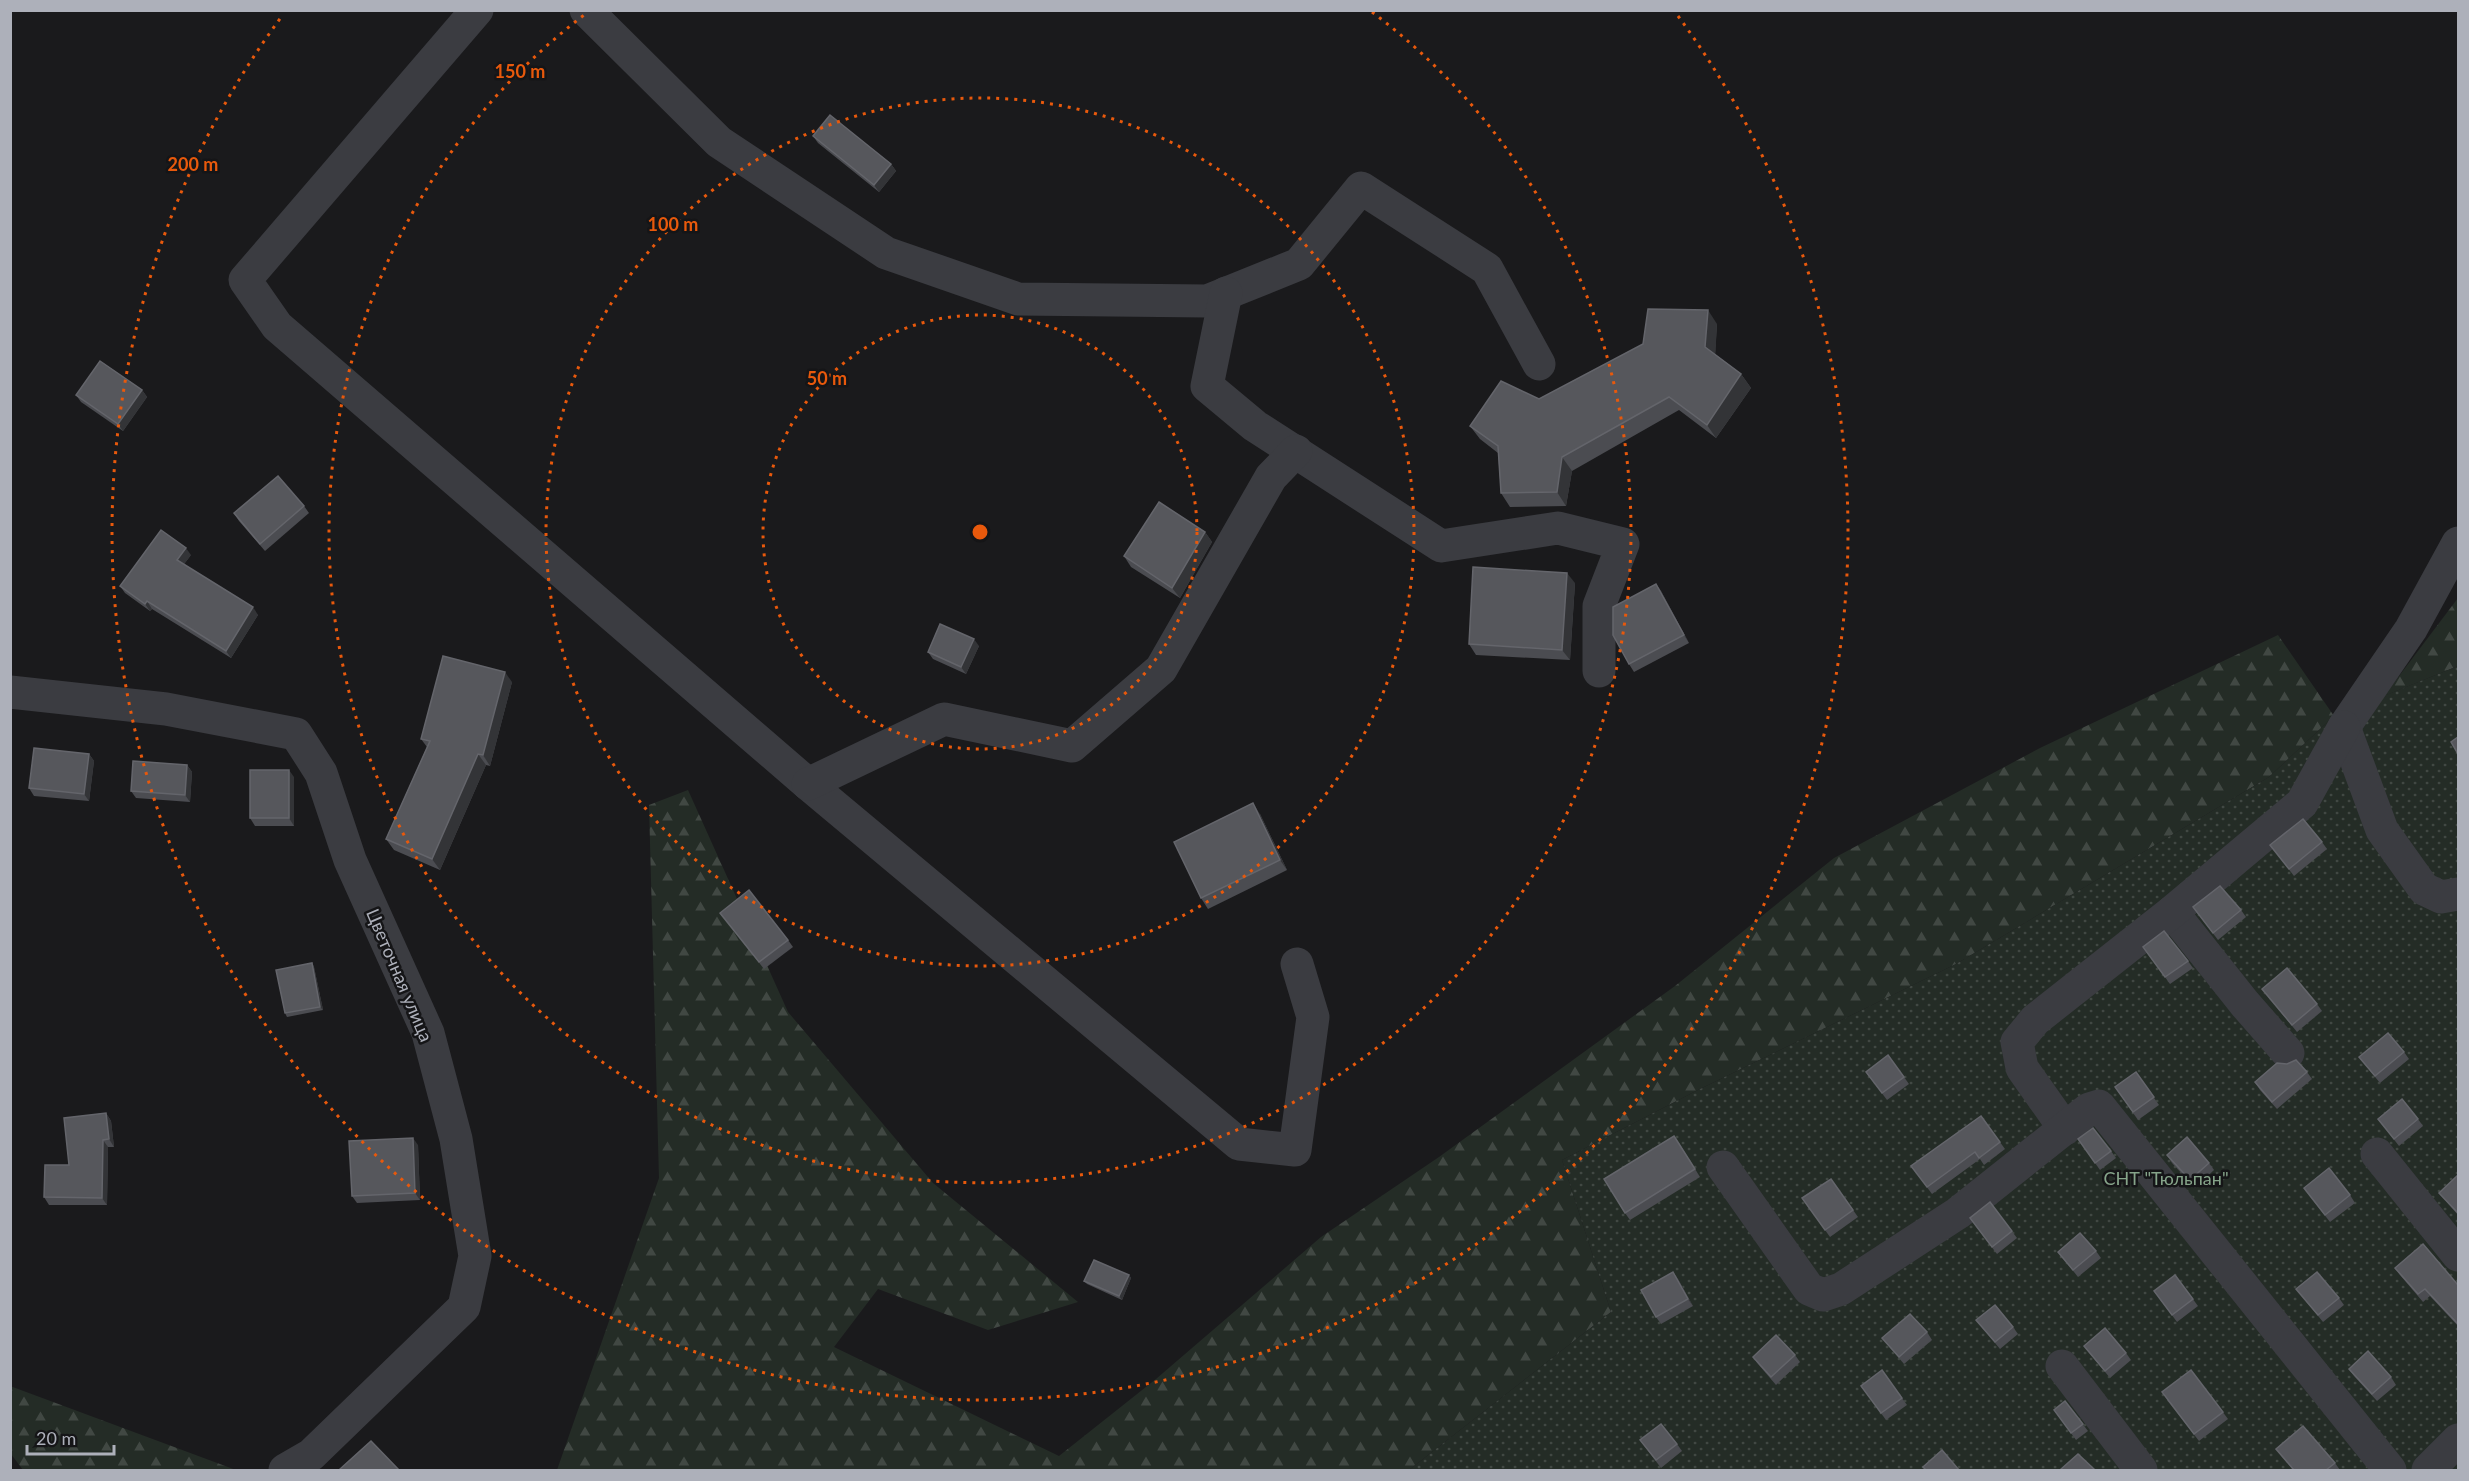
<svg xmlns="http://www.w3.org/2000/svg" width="2469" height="1481" viewBox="0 0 2469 1481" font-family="Lato,sans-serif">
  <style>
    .forest { fill: url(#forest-firs) }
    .park { fill: url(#park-dots) }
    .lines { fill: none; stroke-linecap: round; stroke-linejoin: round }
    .minor { stroke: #3b3c41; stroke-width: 33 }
    .wall { fill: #4b4c51 }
    .shaded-wall { fill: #333437 }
    .building { fill: #56575c; stroke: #64656b; stroke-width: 1.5 }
    .ring { fill: none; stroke: #e8590c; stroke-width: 3; stroke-dasharray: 3 6 }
    .labels { text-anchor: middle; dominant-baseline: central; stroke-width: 5; stroke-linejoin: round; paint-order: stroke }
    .street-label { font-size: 18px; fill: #adb0ba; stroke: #151517 }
    .park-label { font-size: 18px; fill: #86a48a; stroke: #151517 }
    .centre { fill: #e8590c; stroke: #151517; stroke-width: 3 }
    .ring-label { font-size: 18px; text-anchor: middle; font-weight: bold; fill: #e8590c; stroke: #151517; stroke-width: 5; stroke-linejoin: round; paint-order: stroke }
  </style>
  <defs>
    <pattern id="forest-firs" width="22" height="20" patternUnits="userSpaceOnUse" patternTransform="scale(1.5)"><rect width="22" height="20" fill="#242c26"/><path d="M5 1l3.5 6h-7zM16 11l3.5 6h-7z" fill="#414843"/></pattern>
    <pattern id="park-dots" width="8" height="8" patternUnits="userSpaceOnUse" patternTransform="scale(1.5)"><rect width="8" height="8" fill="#242c26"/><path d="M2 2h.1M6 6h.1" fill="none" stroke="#414843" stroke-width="1.8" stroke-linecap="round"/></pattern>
  </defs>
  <rect width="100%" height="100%" fill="#1a1a1c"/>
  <g class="forest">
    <path d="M 2458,598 L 2458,666 L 2384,696 Z"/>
    <path d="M 2278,635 L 2334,716 L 2269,777 L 1956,964 L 1698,1090 L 1562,1160 L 1611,1312 L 1409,1470 L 557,1470 L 659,1178 L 649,805 L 688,790 L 788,1012 L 933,1183 L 1078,1302 L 988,1330 L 878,1289 L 834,1347 L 1059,1456 L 1156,1379 L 1321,1237 L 1439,1157 L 1675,986 L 1834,858 L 2040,748 Z"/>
    <path d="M 10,1386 L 236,1470 L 23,1470 L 11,1454 Z"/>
  </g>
  <path class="park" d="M 2458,666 L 2458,1470 L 1409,1470 L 1611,1312 L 1562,1160 L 1698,1090 L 1956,964 L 2269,777 L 2334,716 Z"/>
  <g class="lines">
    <g class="minor">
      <path d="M 477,10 L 245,280 L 277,326 L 808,784 L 1239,1144 L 1295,1150 L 1313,1017 L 1297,964"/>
      <path d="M 586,10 L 719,142 L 886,253 L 1018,299 L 1207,301 L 1299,264 L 1361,188 L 1487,269 L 1539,364"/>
      <path d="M 1226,293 L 1207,386 L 1255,426 L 1441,546 L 1558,528 L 1623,544 L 1599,606 L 1599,671"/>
      <path d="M 2458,543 L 2411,629 L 2344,727 L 2382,830 L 2424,889 L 2441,897 L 2458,894"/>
      <path d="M 10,692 L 166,709 L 296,734 L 321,773 L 350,860 L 428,1033 L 456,1139 L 475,1256 L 464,1307 L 311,1455 L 285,1470"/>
      <path d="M 808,784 L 944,719 L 1072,746 L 1161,669 L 1271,477 L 1296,451"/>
      <path d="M 2172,912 L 2245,1004 L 2288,1053"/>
      <path d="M 2065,1129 L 2022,1068 L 2017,1042 L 2035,1020 L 2172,912 L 2302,803 L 2344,727"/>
      <path d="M 2377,1154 L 2458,1255"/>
      <path d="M 1723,1167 L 1809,1289 L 1823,1295 L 1841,1289 L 1958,1213 L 2089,1109 L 2099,1106 L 2390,1470"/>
      <path d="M 2062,1366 L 2141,1470"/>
      <path d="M 2428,1470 L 2458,1440"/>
    </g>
  </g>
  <g class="wall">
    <path d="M 813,136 L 891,164 L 896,171 L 879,192 L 818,143 Z"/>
    <path d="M 1717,324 L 1715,354 L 1741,374 L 1751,388 L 1716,438 L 1679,410 L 1572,471 L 1566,506 L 1510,507 L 1501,493 L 1498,453 L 1480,439 L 1470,426 L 1539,399 Z"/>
    <path d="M 142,390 L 147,397 L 123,431 L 81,402 L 76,395 Z"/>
    <path d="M 304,506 L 309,513 L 265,551 L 239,521 L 234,513 Z"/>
    <path d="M 1205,532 L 1212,542 L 1180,598 L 1131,567 L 1124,556 Z"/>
    <path d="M 191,555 L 184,564 L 258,615 L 231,658 L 152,609 L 150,611 L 125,593 L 120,586 Z"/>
    <path d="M 1575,583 L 1570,660 L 1476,655 L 1469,644 Z"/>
    <path d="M 1656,584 L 1661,591 L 1689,643 L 1634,672 L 1629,664 Z"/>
    <path d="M 979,646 L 966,674 L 933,659 L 928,652 Z"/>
    <path d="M 512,682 L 490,766 L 486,765 L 440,870 L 394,850 L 386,839 L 427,747 L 421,739 Z"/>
    <path d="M 89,754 L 94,761 L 89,801 L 34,796 L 29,788 Z"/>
    <path d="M 187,765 L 192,772 L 190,802 L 136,798 L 131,791 Z"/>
    <path d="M 294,777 L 294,826 L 255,826 L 250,818 Z"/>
    <path d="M 1260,814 L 1287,870 L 1208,909 L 1201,898 Z"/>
    <path d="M 2322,842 L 2327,849 L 2294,876 L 2270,845 Z"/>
    <path d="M 2193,907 L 2241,910 L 2246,917 L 2218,940 Z"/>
    <path d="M 720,913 L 788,940 L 793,947 L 764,969 Z"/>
    <path d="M 2143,947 L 2188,961 L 2193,968 L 2170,984 Z"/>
    <path d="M 312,963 L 314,967 L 323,1010 L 287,1017 L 285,1013 Z"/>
    <path d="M 2262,989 L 2317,1004 L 2322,1011 L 2297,1032 Z"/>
    <path d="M 2404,1052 L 2409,1059 L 2380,1083 L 2359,1057 Z"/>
    <path d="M 1888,1055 L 1909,1084 L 1887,1100 L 1866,1072 Z"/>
    <path d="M 2136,1072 L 2159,1105 L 2138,1120 L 2115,1087 Z"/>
    <path d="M 2307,1072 L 2312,1079 L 2277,1109 L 2260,1090 L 2255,1082 Z"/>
    <path d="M 106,1113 L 111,1121 L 114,1147 L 108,1147 L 107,1205 L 49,1205 L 44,1197 L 69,1165 Z"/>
    <path d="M 1981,1116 L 2005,1149 L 1984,1165 L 1980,1159 L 1932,1194 L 1911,1166 Z"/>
    <path d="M 2378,1119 L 2418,1119 L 2423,1126 L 2399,1146 Z"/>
    <path d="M 2078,1139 L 2111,1151 L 2116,1158 L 2100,1170 Z"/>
    <path d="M 1679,1143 L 1700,1177 L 1630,1220 L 1625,1213 Z"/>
    <path d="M 418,1145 L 420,1200 L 357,1203 L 352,1196 Z"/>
    <path d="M 2167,1155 L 2209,1163 L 2214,1170 L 2195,1188 L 2172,1163 Z"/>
    <path d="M 2458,1175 L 2458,1215 L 2445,1200 L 2439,1193 Z"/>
    <path d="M 1831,1179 L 1858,1217 L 1830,1237 L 1802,1198 Z"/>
    <path d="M 2309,1195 L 2350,1195 L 2355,1203 L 2330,1222 Z"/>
    <path d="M 1990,1202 L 2017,1238 L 1997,1254 L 1975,1225 Z"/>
    <path d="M 2096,1251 L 2101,1258 L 2078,1277 L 2058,1252 Z"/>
    <path d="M 2395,1268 L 2458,1285 L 2458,1326 L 2430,1296 L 2423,1302 L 2400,1275 Z"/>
    <path d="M 1673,1272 L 1678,1279 L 1693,1306 L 1661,1324 L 1656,1317 Z"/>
    <path d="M 1129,1275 L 1131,1278 L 1122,1300 L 1087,1284 L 1084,1281 Z"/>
    <path d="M 2175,1275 L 2198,1306 L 2177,1322 L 2154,1291 Z"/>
    <path d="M 2296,1289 L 2339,1298 L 2344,1305 L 2323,1322 Z"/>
    <path d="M 1976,1320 L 2013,1327 L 2018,1334 L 2000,1349 Z"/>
    <path d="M 1927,1332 L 1932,1340 L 1904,1364 L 1882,1338 Z"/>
    <path d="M 2084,1346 L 2126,1353 L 2131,1360 L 2110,1378 Z"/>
    <path d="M 1795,1355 L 1800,1362 L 1776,1385 L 1758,1364 L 1753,1357 Z"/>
    <path d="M 2349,1369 L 2391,1377 L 2396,1385 L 2377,1401 L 2354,1376 Z"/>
    <path d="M 1882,1370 L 1907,1405 L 1886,1420 L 1861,1386 Z"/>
    <path d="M 2191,1370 L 2228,1419 L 2199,1441 L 2167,1400 Z"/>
    <path d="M 2065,1401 L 2088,1431 L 2076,1440 L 2054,1410 Z"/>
    <path d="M 1640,1440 L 1677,1444 L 1682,1451 L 1661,1468 Z"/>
    <path d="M 2276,1449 L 2335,1463 L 2340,1470 L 2293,1470 Z"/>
  </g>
  <g class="shaded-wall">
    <path d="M 891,164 L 896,171 L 879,192 L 874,185 Z"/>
    <path d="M 1708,310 L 1717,324 L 1715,361 L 1705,347 Z"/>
    <path d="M 1741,374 L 1751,388 L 1716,438 L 1707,425 Z"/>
    <path d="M 142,390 L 147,397 L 123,431 L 118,424 Z"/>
    <path d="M 1562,457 L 1572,471 L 1566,506 L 1557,492 Z"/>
    <path d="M 1205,532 L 1212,542 L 1180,598 L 1172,588 Z"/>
    <path d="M 186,548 L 191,555 L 182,567 L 177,560 Z"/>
    <path d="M 1567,573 L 1575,583 L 1570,660 L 1562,650 Z"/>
    <path d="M 1656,584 L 1661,591 L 1689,643 L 1684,635 Z"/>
    <path d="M 147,601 L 152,609 L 150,611 L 145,604 Z"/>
    <path d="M 253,607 L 258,615 L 231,658 L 226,651 Z"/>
    <path d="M 974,639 L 979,646 L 966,674 L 961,667 Z"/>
    <path d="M 505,672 L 512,682 L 490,766 L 483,755 Z"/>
    <path d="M 89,754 L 94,761 L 89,801 L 84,794 Z"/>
    <path d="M 478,754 L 486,765 L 440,870 L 432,859 Z"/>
    <path d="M 187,765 L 192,772 L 190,802 L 185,795 Z"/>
    <path d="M 289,770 L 294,777 L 294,826 L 289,818 Z"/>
    <path d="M 1253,803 L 1260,814 L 1287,870 L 1280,860 Z"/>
    <path d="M 312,963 L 314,967 L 323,1010 L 320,1007 Z"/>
    <path d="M 106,1113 L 111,1121 L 114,1147 L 109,1139 Z"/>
    <path d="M 413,1138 L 418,1145 L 420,1200 L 415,1193 Z"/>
    <path d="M 103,1140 L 108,1147 L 107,1205 L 102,1198 Z"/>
    <path d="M 1673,1272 L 1678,1279 L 1693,1306 L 1688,1299 Z"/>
    <path d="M 1129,1275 L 1131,1278 L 1122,1300 L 1119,1296 Z"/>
  </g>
  <g class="building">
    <path d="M 830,115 L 891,164 L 874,185 L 813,136 Z"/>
    <path d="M 1648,309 L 1708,310 L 1705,347 L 1741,374 L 1707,425 L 1669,397 L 1562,457 L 1557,492 L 1501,493 L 1498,446 L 1470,426 L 1501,381 L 1539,399 L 1643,344 Z"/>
    <path d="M 100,361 L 142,390 L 118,424 L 76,395 Z"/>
    <path d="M 278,476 L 304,506 L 260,544 L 234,513 Z"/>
    <path d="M 1159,502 L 1205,532 L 1172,588 L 1124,556 Z"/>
    <path d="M 161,530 L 186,548 L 177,560 L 253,607 L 226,651 L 147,601 L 145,604 L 120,586 Z"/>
    <path d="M 1473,567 L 1567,573 L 1562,650 L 1469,644 Z"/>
    <path d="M 1656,584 L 1684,635 L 1629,664 L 1613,635 L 1613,607 Z"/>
    <path d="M 940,624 L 974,639 L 961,667 L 928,652 Z"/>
    <path d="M 443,656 L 505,672 L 483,755 L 478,754 L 432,859 L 386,839 L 430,741 L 421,739 Z"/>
    <path d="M 2458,737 L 2458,754 L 2451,742 Z"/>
    <path d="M 34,748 L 89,754 L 84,794 L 29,788 Z"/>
    <path d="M 133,761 L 187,765 L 185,795 L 131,791 Z"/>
    <rect x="250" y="770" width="39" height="48"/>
    <path d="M 1253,803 L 1280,860 L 1201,898 L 1174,842 Z"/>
    <path d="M 2303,819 L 2322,842 L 2289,869 L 2270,845 Z"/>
    <path d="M 2220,886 L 2241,910 L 2213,933 L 2193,907 Z"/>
    <path d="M 749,890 L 788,940 L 759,962 L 720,913 Z"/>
    <path d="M 2164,931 L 2188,961 L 2165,977 L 2143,947 Z"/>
    <path d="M 312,963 L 320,1007 L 285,1013 L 276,970 Z"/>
    <path d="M 2287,968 L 2317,1004 L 2292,1025 L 2262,989 Z"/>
    <path d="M 2388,1033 L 2404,1052 L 2375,1076 L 2359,1057 Z"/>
    <path d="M 1888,1055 L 1904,1077 L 1882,1093 L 1866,1072 Z"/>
    <path d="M 2296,1060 L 2307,1072 L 2272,1102 L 2255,1082 L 2277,1063 L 2287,1064 Z"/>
    <path d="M 2136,1072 L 2154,1097 L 2133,1112 L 2115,1087 Z"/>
    <path d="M 2402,1099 L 2418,1119 L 2394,1139 L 2378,1119 Z"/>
    <path d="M 106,1113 L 109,1139 L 103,1140 L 102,1198 L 44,1197 L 45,1165 L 69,1165 L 64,1118 Z"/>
    <path d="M 1981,1116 L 2000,1142 L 1979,1158 L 1975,1152 L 1927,1187 L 1911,1166 Z"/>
    <path d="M 2093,1128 L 2111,1151 L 2095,1163 L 2078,1139 Z"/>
    <path d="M 1674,1136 L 1695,1169 L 1625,1213 L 1604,1179 Z"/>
    <path d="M 2187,1137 L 2209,1163 L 2190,1180 L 2167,1155 Z"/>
    <path d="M 413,1138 L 415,1193 L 352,1196 L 349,1141 Z"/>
    <path d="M 2329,1168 L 2350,1195 L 2325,1215 L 2304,1188 Z"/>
    <path d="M 2458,1175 L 2458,1213 L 2439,1193 Z"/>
    <path d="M 1831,1179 L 1853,1210 L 1825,1230 L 1802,1198 Z"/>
    <path d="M 1990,1202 L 2012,1231 L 1992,1247 L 1970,1218 Z"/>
    <path d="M 2080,1233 L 2096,1251 L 2073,1270 L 2058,1252 Z"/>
    <path d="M 2423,1244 L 2458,1285 L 2458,1324 L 2425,1289 L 2418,1294 L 2395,1268 Z"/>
    <path d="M 1094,1260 L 1129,1275 L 1119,1296 L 1084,1281 Z"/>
    <path d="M 1673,1272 L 1688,1299 L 1656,1317 L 1641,1290 Z"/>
    <path d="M 2317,1272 L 2339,1298 L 2318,1315 L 2296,1289 Z"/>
    <path d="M 2175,1275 L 2193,1299 L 2172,1315 L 2154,1291 Z"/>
    <path d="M 1995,1305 L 2013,1327 L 1995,1342 L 1976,1320 Z"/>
    <path d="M 1910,1314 L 1927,1332 L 1899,1357 L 1882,1338 Z"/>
    <path d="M 2105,1328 L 2126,1353 L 2105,1371 L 2084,1346 Z"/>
    <path d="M 1776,1335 L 1795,1355 L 1771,1377 L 1753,1357 Z"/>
    <path d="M 2368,1351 L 2391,1377 L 2372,1394 L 2349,1369 Z"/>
    <path d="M 1882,1370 L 1902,1398 L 1881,1413 L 1861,1386 Z"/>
    <path d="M 2191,1370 L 2223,1412 L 2194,1434 L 2162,1392 Z"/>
    <path d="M 2065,1401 L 2083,1424 L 2071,1433 L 2054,1410 Z"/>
    <path d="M 1661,1424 L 1677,1444 L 1656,1460 L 1640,1440 Z"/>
    <path d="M 2303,1426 L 2335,1463 L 2326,1470 L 2294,1470 L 2276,1449 Z"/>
    <path d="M 371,1441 L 399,1470 L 339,1470 Z"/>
    <path d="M 1942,1450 L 1959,1470 L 1926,1470 L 1923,1467 Z"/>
    <path d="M 2078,1454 L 2095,1470 L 2060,1470 Z"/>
  </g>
  <g class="ring">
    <circle cx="980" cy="532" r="217"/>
    <circle cx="980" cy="532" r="434"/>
    <path d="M1372 12A651 651 0 1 1 588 12"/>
    <path d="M1678 16A868 868 0 1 1 282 16"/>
  </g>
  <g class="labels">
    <g class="street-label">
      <text transform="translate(400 975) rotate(67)">Цветочная улица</text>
    </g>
    <g class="park-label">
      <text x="2166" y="1178">СНТ "Тюльпан"</text>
    </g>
  </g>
  <circle cx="980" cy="532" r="9" class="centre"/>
  <g class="ring-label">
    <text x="520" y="78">150 m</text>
    <text x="193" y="171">200 m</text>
    <text x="673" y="231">100 m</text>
    <text x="827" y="385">50 m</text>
  </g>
  <rect width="2469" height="1481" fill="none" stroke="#adb0ba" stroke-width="24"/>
  <path d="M27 1445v9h87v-9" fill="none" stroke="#adb0ba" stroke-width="3"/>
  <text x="36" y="1445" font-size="18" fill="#adb0ba" stroke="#151517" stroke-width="4.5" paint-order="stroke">20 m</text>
</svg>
